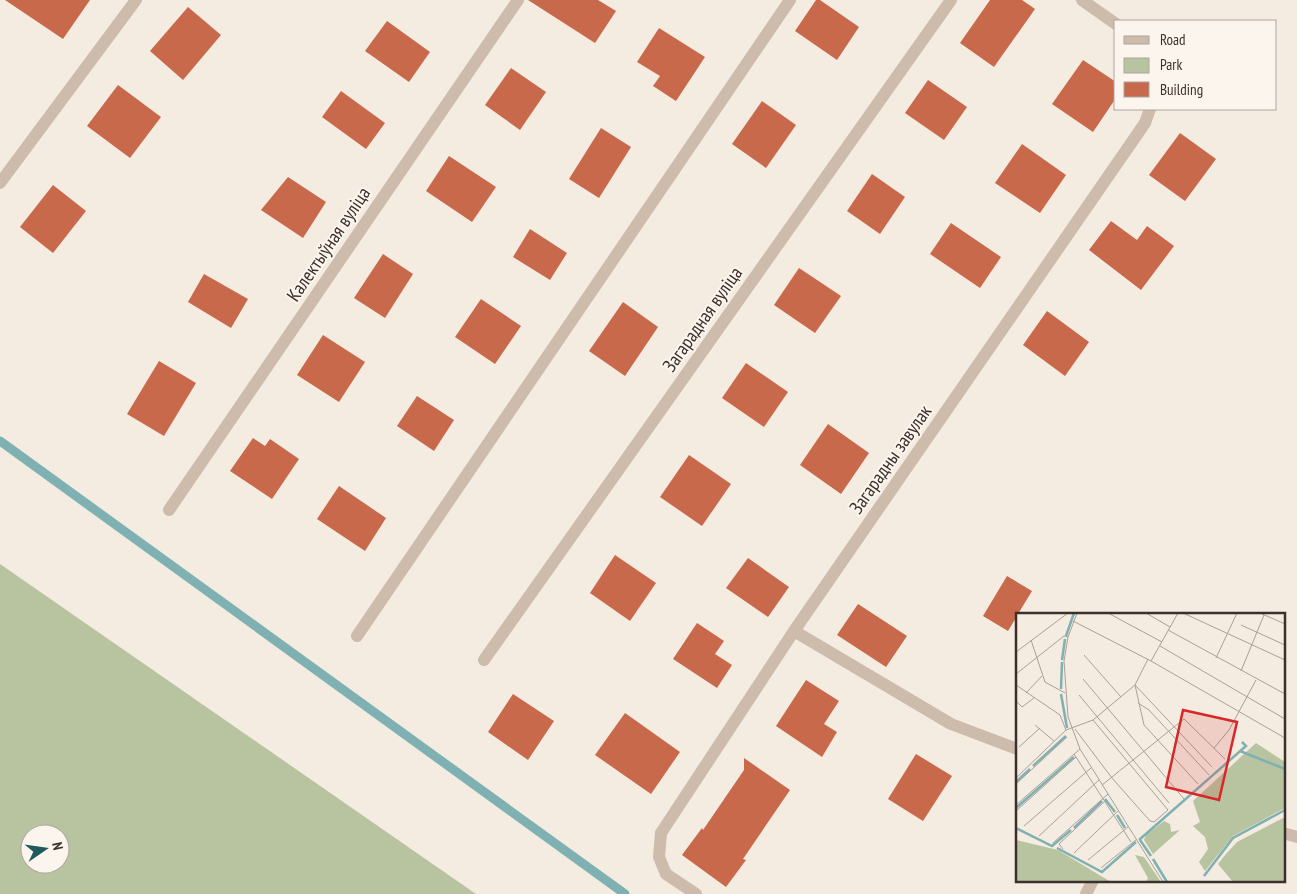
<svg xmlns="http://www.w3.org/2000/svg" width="1297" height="894" viewBox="0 0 1297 894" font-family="'PT Sans Narrow',sans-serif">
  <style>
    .green { fill: #b8c4a0; fill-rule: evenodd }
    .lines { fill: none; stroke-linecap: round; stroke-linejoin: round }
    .stream { stroke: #7fb0b2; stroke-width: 9 }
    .building { fill: #c8694b }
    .service { stroke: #cdbbac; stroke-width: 12 }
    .minor { stroke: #cdbbac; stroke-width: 12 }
    .labels { text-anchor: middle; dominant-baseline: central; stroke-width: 4; stroke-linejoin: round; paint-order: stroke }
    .street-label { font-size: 19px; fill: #3b302b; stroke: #fbf5ee }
    .inset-river { fill: none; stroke: #7fb0b2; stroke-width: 2.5 }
    .inset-road { fill: none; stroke: #aaa098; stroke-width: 1 }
    .view { fill: #d62828; fill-opacity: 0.15; stroke: #d62828; stroke-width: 2.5 }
    .inset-edge { fill: none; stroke: #3b302b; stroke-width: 2.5 }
  </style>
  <rect width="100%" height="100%" fill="#f4ebe1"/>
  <path class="green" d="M 0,564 L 476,894 L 0,894 ZM 30,834 L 60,834 L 60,864 L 30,864 Z"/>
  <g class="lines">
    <path class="stream" d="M 0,441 L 625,894"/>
  </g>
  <g class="building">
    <path d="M 5,0 L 90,0 L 63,39 Z"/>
    <path d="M 528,0 L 598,0 L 616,11 L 595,43 Z"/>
    <path d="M 816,0 L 820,0 L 859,27 L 837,60 L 795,31 Z"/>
    <path d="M 990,0 L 1022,0 L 1035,9 L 994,67 L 960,43 Z"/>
    <path d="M 188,7 L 221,35 L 183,80 L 150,51 Z"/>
    <path d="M 387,21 L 430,52 L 409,82 L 365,51 Z"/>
    <path d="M 659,28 L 705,57 L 676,101 L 653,86 L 660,76 L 637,62 Z"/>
    <path d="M 1083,60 L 1116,82 L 1116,98 L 1093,132 L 1052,104 Z"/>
    <path d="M 511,68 L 546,92 L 520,130 L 485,105 Z"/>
    <path d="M 928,80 L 967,107 L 944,140 L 905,113 Z"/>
    <path d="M 118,85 L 161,117 L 130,158 L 87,126 Z"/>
    <path d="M 341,91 L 385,123 L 366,149 L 322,117 Z"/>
    <path d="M 762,101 L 796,125 L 766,168 L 732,144 Z"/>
    <path d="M 601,128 L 631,147 L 599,198 L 569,179 Z"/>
    <path d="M 1180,133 L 1216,159 L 1185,201 L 1149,175 Z"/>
    <path d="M 1022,144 L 1066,175 L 1040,213 L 995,183 Z"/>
    <path d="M 449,156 L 496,187 L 472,222 L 426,191 Z"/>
    <path d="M 872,174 L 905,197 L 880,234 L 847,211 Z"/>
    <path d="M 288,177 L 326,202 L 303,238 L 261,210 Z"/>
    <path d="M 53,185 L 86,211 L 53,253 L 20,227 Z"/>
    <path d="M 1111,221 L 1137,240 L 1147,226 L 1174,246 L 1141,290 L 1089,250 Z"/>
    <path d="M 951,223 L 1001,257 L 980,288 L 930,254 Z"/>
    <path d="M 530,229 L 567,253 L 550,280 L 513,257 Z"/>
    <path d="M 383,254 L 413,274 L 385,318 L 354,298 Z"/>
    <path d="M 799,268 L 841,296 L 815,333 L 774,305 Z"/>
    <path d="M 204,274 L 248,299 L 231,328 L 188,302 Z"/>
    <path d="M 481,299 L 521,326 L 495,364 L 455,337 Z"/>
    <path d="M 623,302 L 658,327 L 625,376 L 589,351 Z"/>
    <path d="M 1047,311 L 1089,342 L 1065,376 L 1023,345 Z"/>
    <path d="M 323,335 L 365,362 L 339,402 L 297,375 Z"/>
    <path d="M 159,361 L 196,383 L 164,436 L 127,414 Z"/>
    <path d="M 746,363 L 788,392 L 764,427 L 722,398 Z"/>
    <path d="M 417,396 L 454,420 L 434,451 L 397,426 Z"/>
    <path d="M 828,424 L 869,453 L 841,494 L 800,465 Z"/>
    <path d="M 253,438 L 265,446 L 270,439 L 299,459 L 272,499 L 230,471 Z"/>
    <path d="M 689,455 L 731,484 L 702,526 L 660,497 Z"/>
    <path d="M 339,486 L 386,518 L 365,551 L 317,519 Z"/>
    <path d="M 615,555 L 656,583 L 630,621 L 590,593 Z"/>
    <path d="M 748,558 L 789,587 L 768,617 L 726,588 Z"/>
    <path d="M 1007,576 L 1032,591 L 1018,614 L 1017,614 L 1017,616 L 1008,631 L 983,616 Z"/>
    <path d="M 858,604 L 907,636 L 886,667 L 837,635 Z"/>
    <path d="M 697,623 L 724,641 L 715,654 L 732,665 L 717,688 L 673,659 Z"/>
    <path d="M 806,680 L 839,701 L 824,724 L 837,732 L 822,757 L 776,726 Z"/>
    <path d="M 513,694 L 554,721 L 528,760 L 488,732 Z"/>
    <path d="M 625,713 L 680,752 L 651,794 L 595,755 Z"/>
    <path d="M 916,754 L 952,776 L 923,821 L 888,799 Z"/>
    <path d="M 744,758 L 790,790 L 743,859 L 746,860 L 726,887 L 682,855 L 702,828 L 703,830 L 744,770 Z"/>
  </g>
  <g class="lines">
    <g class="service">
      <path d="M 661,833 L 659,857 L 666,874 L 696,894"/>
      <path d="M 1086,894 L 1093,880"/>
    </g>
    <g class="minor">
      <path d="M 1082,0 L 1116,24"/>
      <path d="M 0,183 L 136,0"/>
      <path d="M 169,510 L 518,0"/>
      <path d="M 794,631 L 951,724 L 1017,749"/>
      <path d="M 357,636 L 790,0"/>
      <path d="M 484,660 L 951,0"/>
      <path d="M 661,833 L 794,631 L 1145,123 L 1150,109"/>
      <path d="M 1283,833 L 1297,837"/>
    </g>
  </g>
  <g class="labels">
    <g class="street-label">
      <text transform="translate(328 244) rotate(-56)">Калектыўная вуліца</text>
      <text transform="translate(702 319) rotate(-55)">Загарадная вуліца</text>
      <text transform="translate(890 459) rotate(-55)">Загарадны завулак</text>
    </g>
  </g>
  <g transform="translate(1016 613)">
    <rect width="269" height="269" fill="#f4ebe1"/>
    <path d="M 240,130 L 269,149 L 269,195 L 217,223 L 189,258 L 183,249 L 192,236 L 189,224 L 177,213 L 184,209 L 177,188 ZM 269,204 L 269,269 L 217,269 L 202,251 L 210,241 L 221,229 ZM 148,208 L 154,211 L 155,219 L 164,217 L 137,241 L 128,227 L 130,222 ZM 0,227 L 42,237 L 95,269 L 0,269 ZM 119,242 L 128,244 L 145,269 L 130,269 L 132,265 Z" fill="#b8c4a0"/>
    <path class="inset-river" d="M 50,23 L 58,0M 46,47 L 49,26M 45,76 L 46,49M 45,81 L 51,115M 224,138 L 269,156M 17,153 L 50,123M 0,169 L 14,156M 89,186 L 99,199M 0,195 L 58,144M 101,202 L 109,215M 0,215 L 36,233 L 55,217M 58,215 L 86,188M 123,227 L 230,133 L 226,129M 124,227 L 135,243M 41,235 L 86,259 L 120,229M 137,246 L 151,269M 188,263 L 217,225 L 269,197"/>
    <path class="inset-road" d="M 61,0 L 52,24 L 48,48 L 52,104 L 64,136 L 147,269M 92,0 L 146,29M 130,0 L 154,14M 167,0 L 269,47M 244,0 L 269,11M 57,8 L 135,48 L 269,125M 225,12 L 269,32M 152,17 L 269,81M 15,27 L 29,69 L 49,80M 144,33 L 269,106M 0,39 L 52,0M 68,42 L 105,84M 200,45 L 221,0M 135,48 L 162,0M 225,58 L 248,2M 0,61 L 48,23 L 52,24M 67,66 L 168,186M 0,72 L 44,102 L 50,117M 119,72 L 128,112 L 182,171M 119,72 L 196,154M 10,80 L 26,63M 63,82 L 153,190M 0,88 L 6,94 L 18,85M 122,90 L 133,97 L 193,162M 19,112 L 38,128M 59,116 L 96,165 L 134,208 L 138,209 L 152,197 L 77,107M 3,134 L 24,115M 198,135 L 213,117 L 240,67M 60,144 L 115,229M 0,165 L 50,117 L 77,107 L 119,72 L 132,46M 0,171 L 51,124M 86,172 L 168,106 L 209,146M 0,192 L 64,136M 0,198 L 60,144 L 58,141M 8,213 L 75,155M 23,223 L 83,167M 37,230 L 92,181M 47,236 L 43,231 L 89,188M 58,240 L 102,198M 72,247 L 112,214M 85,255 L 121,226"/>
    <path class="view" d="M 167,97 L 221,109 L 203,187 L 150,174 Z"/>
    <rect width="269" height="269" class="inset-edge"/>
  </g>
  <rect x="1114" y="20" width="162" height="90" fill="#fbf5ee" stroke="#aea6a0"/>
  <rect x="1124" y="36" width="25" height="8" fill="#cdbbac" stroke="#aea6a0"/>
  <text x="1160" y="45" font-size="15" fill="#3b302b">Road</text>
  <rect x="1124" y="58" width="25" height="15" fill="#b8c4a0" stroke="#aea6a0"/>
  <text x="1160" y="70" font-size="15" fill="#3b302b">Park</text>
  <rect x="1124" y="82" width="25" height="15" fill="#c8694b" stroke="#aea6a0"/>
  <text x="1160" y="95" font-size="15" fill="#3b302b">Building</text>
  <g transform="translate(45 849) rotate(77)"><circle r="24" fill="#fbf5ee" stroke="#aea6a0"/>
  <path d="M0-4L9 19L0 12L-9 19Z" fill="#1f5a5e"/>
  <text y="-8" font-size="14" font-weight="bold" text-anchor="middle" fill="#3b302b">N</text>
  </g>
</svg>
